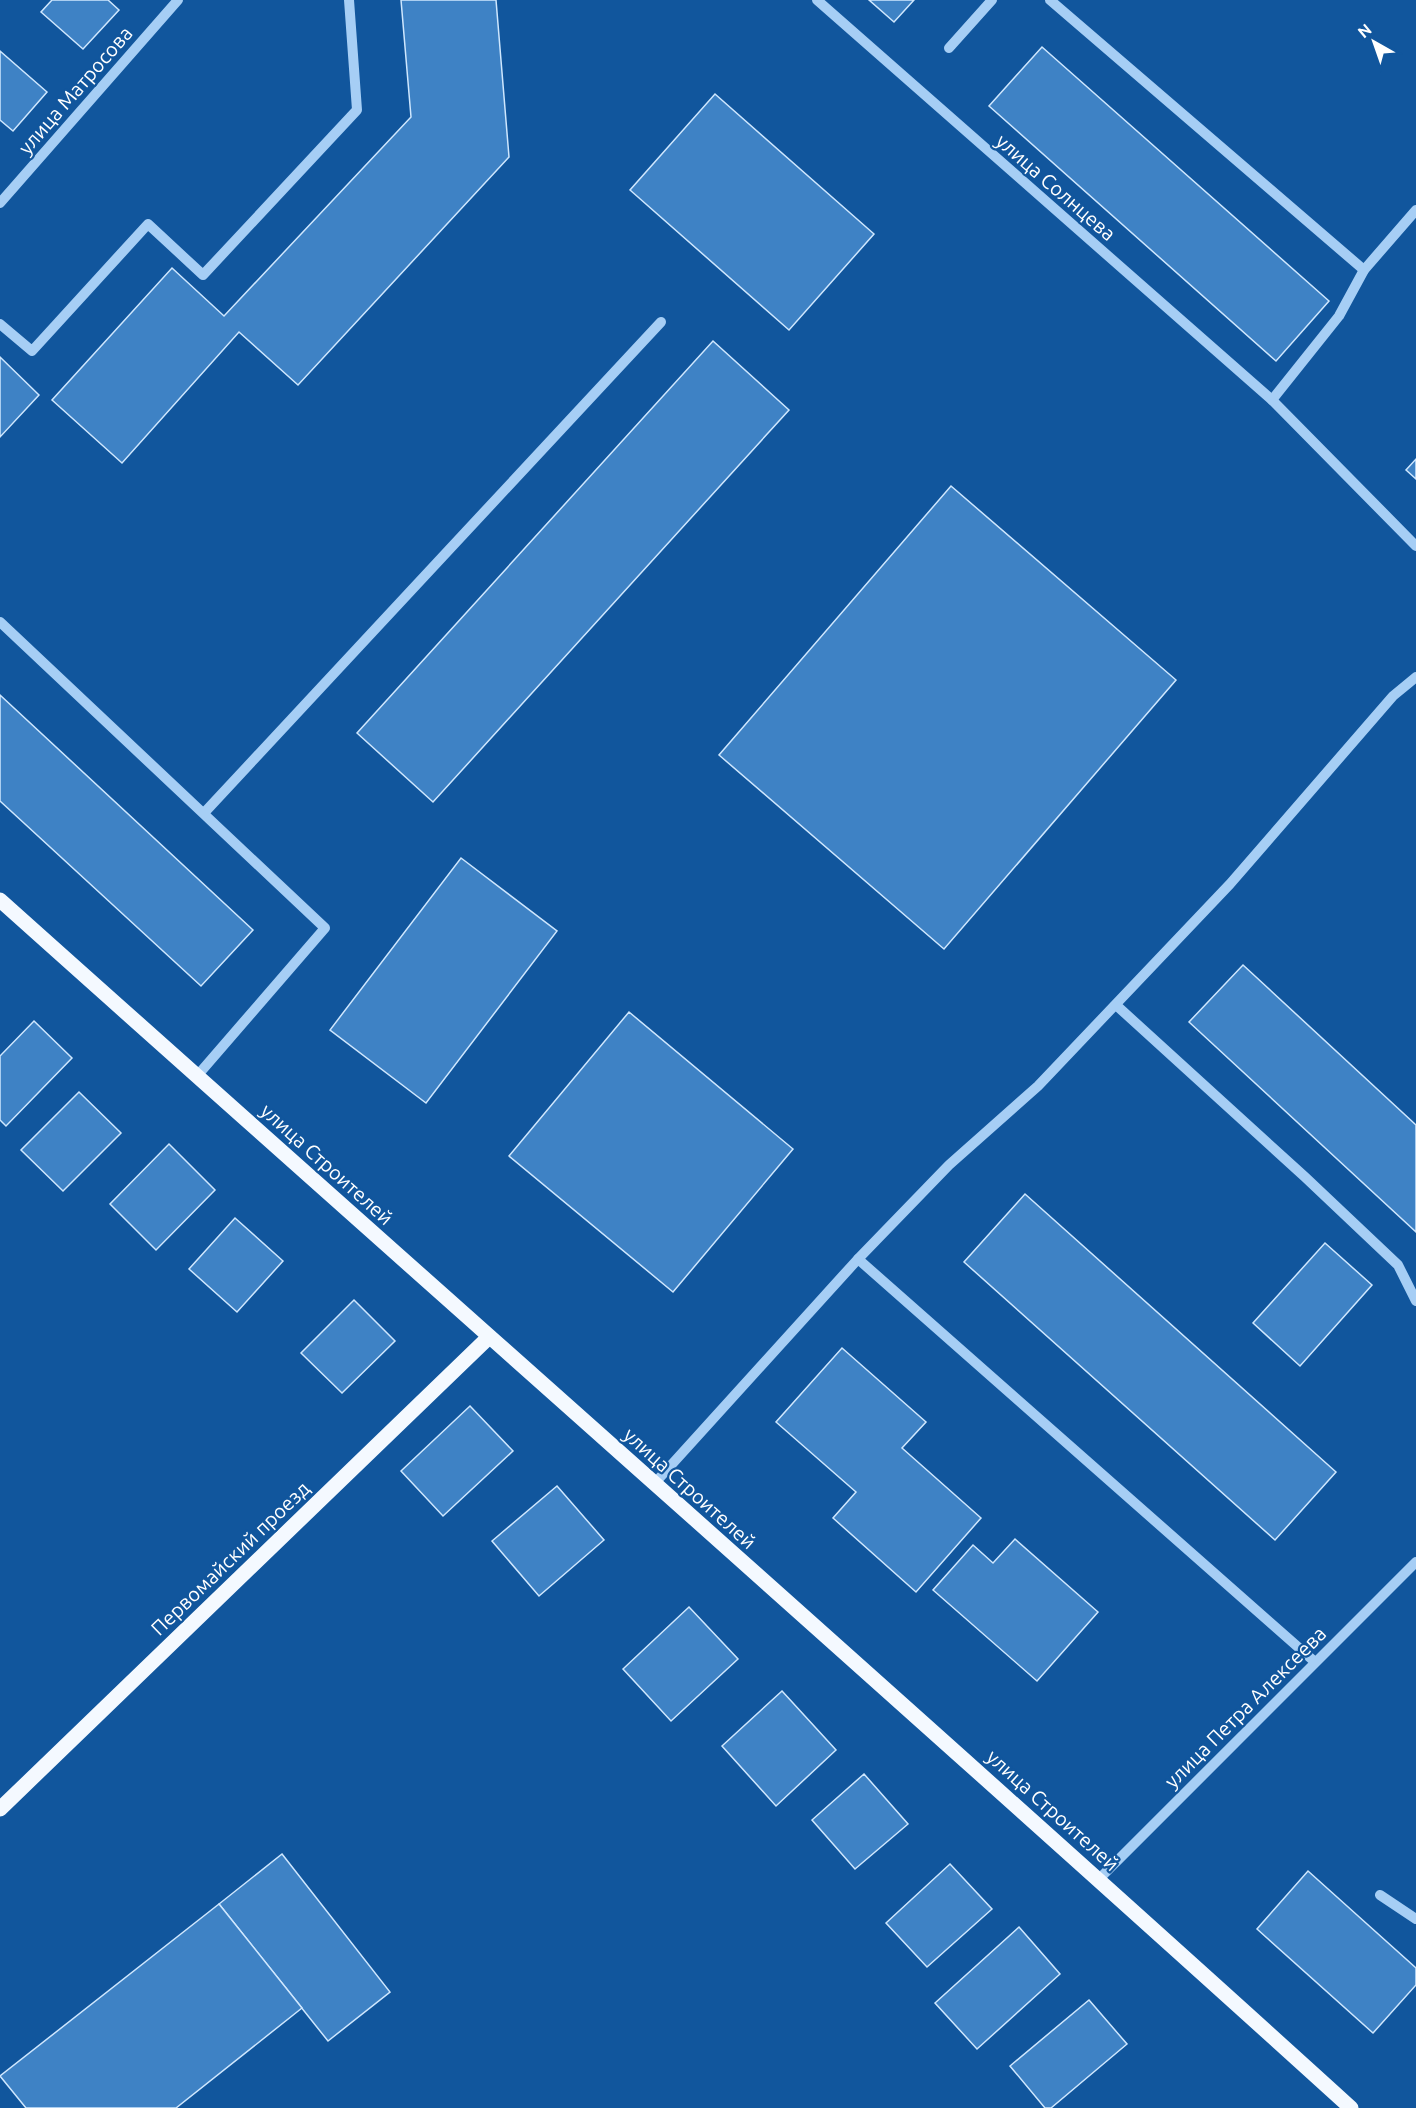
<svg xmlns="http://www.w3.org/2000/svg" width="1416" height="2108" viewBox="0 0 1416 2108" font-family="Ubuntu,sans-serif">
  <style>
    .building { fill: #3e82c5; stroke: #cfe7fe; stroke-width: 1.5 }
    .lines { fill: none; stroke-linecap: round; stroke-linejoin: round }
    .minor { stroke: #a6cef5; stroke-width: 10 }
    .major { stroke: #f4f9ff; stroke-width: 15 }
    .labels { text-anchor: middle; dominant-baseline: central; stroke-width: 4.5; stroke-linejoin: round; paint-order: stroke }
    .street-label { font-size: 20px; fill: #fff; stroke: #11569d }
  </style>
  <rect width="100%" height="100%" fill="#11569d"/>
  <g class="building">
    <path d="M 52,0 L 108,0 L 119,10 L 83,49 L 41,12 Z"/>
    <path d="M 401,0 L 496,0 L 509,157 L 298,385 L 239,332 L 122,463 L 52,400 L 172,268 L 224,316 L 411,117 Z"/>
    <path d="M 869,0 L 914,0 L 894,22 Z"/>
    <path d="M 1042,47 L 1329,301 L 1276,361 L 989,106 Z"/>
    <path d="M 0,51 L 47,92 L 13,131 L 0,120 Z"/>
    <path d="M 715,94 L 874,234 L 789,330 L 630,190 Z"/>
    <path d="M 713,341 L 789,410 L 433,802 L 357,733 Z"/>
    <path d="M 0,357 L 39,395 L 0,437 Z"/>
    <path d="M 1416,459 L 1416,479 L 1406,470 Z"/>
    <path d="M 951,486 L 1176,680 L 944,949 L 719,755 Z"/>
    <path d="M 0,695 L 253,930 L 201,986 L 0,801 Z"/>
    <path d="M 461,858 L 557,931 L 426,1103 L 330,1030 Z"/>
    <path d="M 1243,965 L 1416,1125 L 1416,1232 L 1189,1022 Z"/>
    <path d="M 629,1012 L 793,1149 L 673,1292 L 509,1156 Z"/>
    <path d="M 34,1021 L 72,1058 L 6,1126 L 0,1120 L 0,1056 Z"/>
    <path d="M 79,1092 L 121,1133 L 63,1191 L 21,1150 Z"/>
    <path d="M 169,1144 L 215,1190 L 156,1250 L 110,1204 Z"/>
    <path d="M 1025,1194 L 1336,1472 L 1275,1540 L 964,1262 Z"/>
    <path d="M 235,1218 L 283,1261 L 237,1312 L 189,1269 Z"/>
    <path d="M 1325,1243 L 1372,1285 L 1300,1366 L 1253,1323 Z"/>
    <path d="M 354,1300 L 395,1341 L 342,1393 L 301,1353 Z"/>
    <path d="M 842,1348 L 926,1422 L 902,1448 L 981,1518 L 916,1592 L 833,1518 L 856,1492 L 776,1422 Z"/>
    <path d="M 470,1406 L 513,1451 L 443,1516 L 401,1471 Z"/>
    <path d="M 557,1486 L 604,1540 L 539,1596 L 492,1541 Z"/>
    <path d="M 1015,1539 L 1098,1612 L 1037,1681 L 933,1590 L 973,1545 L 993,1563 Z"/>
    <path d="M 689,1607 L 738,1659 L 671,1721 L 623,1669 Z"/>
    <path d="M 782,1691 L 836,1750 L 776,1806 L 722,1746 Z"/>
    <path d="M 864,1774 L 908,1824 L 855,1869 L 812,1820 Z"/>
    <path d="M 282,1854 L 390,1992 L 328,2041 L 219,1904 Z"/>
    <path d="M 950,1864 L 992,1909 L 927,1967 L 886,1923 Z"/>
    <path d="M 1308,1871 L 1416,1968 L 1416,1985 L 1373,2033 L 1257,1929 Z"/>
    <path d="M 219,1904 L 302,2008 L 176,2108 L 26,2108 L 0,2076 Z"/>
    <path d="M 1019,1927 L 1060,1974 L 977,2049 L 935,2003 Z"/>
    <path d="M 1089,2000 L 1127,2044 L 1051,2108 L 1045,2108 L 1010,2066 Z"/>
  </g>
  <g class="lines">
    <g class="minor">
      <path d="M 817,0 L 1272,400 L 1416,546"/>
      <path d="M 1050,0 L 1364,270"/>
      <path d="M 949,48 L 992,0"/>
      <path d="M 0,203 L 178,0"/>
      <path d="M 0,324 L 32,351 L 148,224 L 203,275 L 357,110 L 349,0"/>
      <path d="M 1272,400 L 1339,316 L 1364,270 L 1416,210"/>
      <path d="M 0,622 L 325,928 L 197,1076"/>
      <path d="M 204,813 L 661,322"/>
      <path d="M 1116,1005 L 1305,1177 L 1398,1265 L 1416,1301"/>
      <path d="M 858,1259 L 1315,1662"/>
      <path d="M 654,1484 L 858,1259 L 949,1165 L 1038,1086 L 1230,884 L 1393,696 L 1416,677"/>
      <path d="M 1099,1879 L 1416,1562"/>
      <path d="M 1380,1895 L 1416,1919"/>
    </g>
    <g class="major">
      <path d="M 0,900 C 450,1303 904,1702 1351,2108"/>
      <path d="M 0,1809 L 489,1337"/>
    </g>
  </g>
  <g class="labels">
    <g class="street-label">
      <text transform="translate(75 90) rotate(-49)">улица Матросова</text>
      <text transform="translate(1056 187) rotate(41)">улица Солнцева</text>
      <text transform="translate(327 1164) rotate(42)">улица Строителей</text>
      <text transform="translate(690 1488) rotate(42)">улица Строителей</text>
      <text transform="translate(230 1558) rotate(-44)">Первомайский проезд</text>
      <text transform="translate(1245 1707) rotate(-45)">улица Петра Алексеева</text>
      <text transform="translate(1053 1810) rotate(42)">улица Строителей</text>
    </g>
  </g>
  <g transform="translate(1374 42) rotate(320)" stroke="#11569d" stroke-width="4.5" paint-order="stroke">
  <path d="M0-4.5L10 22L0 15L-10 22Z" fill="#ffffff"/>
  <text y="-9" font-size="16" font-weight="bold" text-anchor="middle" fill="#ffffff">N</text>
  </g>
</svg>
